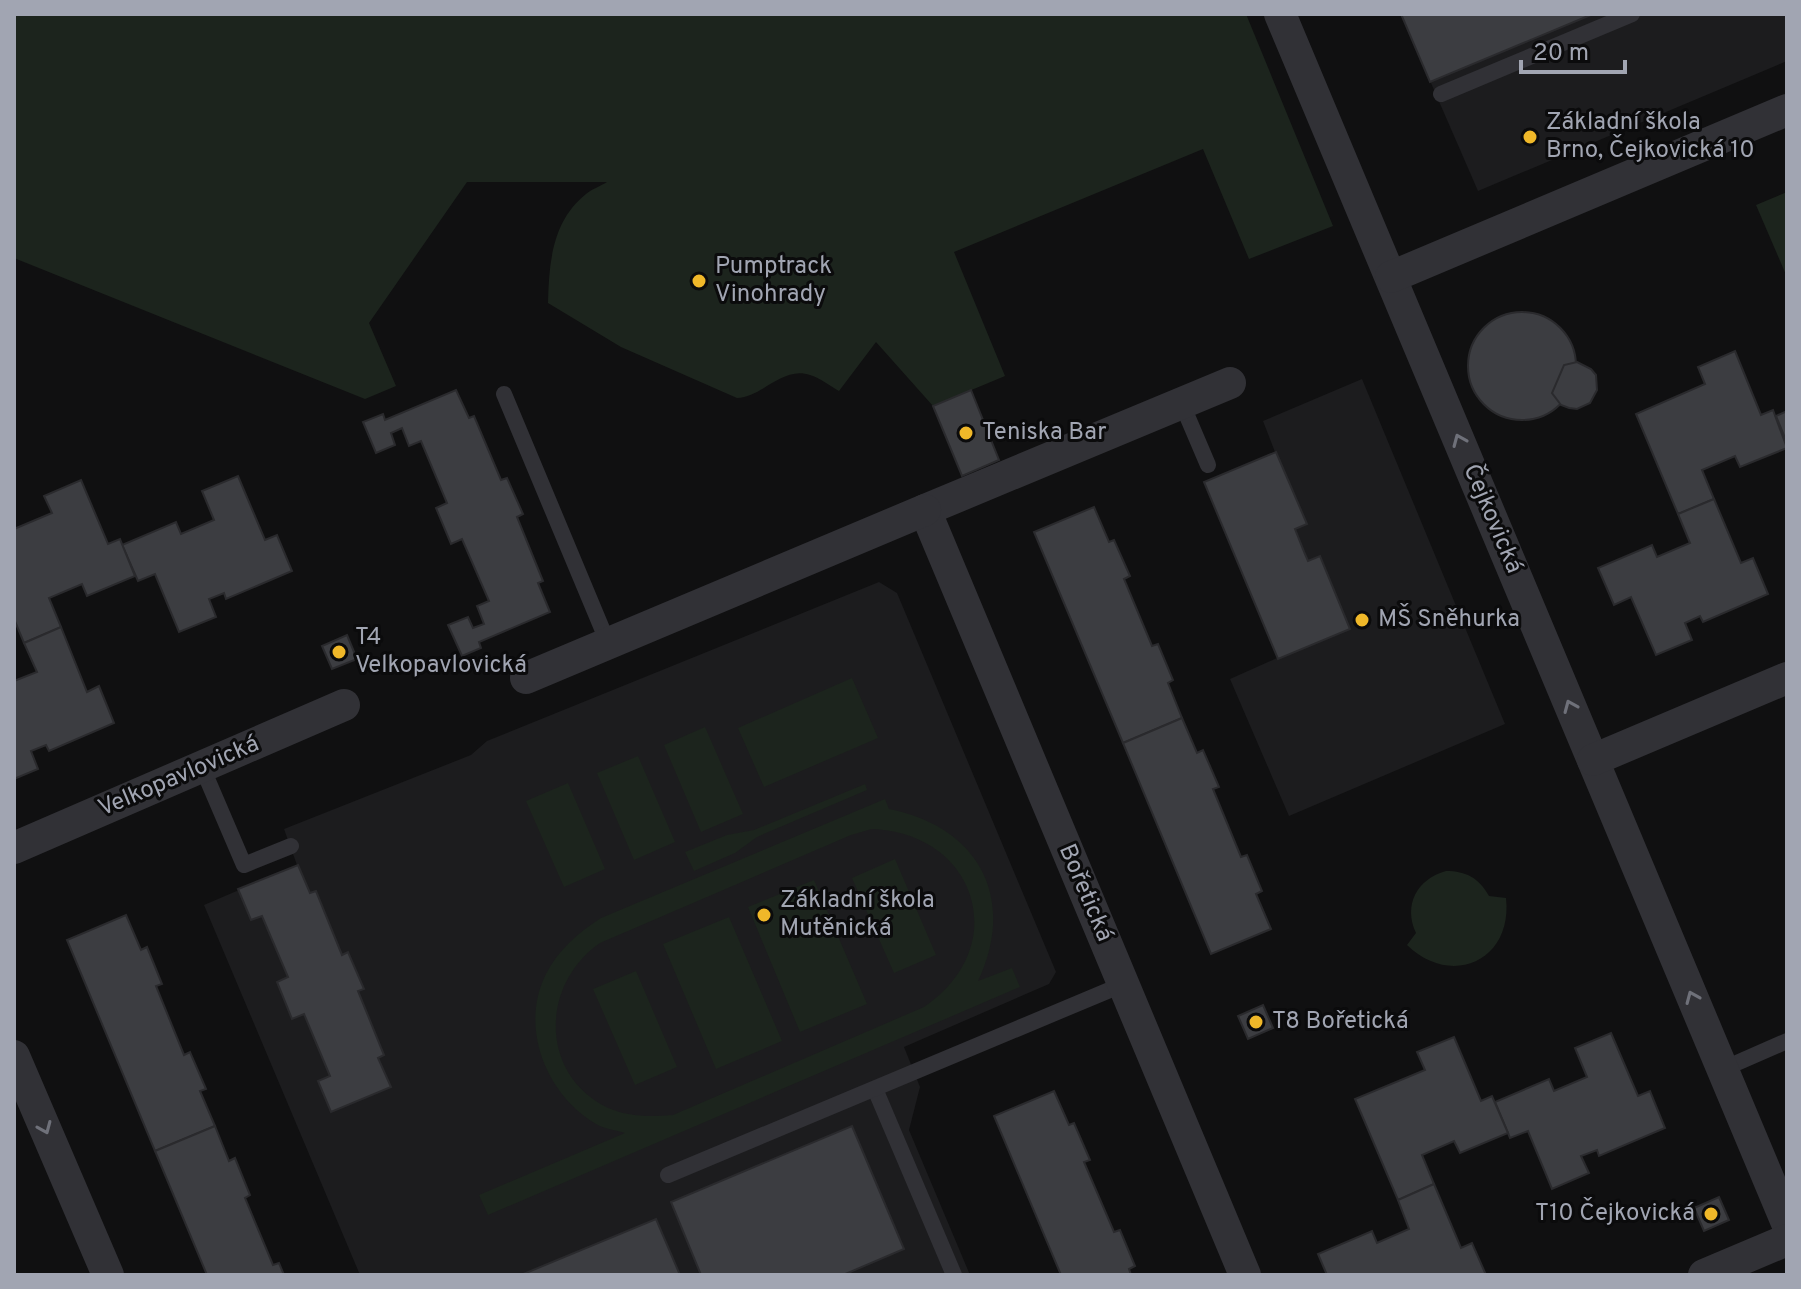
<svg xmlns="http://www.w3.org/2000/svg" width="1801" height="1289" viewBox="0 0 1801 1289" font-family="Overpass,sans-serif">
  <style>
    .built { fill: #1c1c1e }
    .green { fill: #1c241d; fill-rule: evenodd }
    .building { fill: #3c3d41; stroke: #2a2a2d; stroke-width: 2 }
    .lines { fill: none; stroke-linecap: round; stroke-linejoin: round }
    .service { stroke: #313136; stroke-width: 16 }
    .minor { stroke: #313136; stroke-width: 32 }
    .oneway { stroke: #6f717a }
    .poi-dot { fill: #f0b829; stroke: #0b0b0c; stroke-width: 3 }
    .labels { text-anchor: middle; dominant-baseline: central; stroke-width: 6; stroke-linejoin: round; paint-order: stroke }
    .poi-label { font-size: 24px; fill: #a1a5b2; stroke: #0b0b0c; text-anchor: start }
    .street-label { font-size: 24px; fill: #a1a5b2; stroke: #0b0b0c }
  </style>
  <rect width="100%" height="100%" fill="#101011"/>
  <g class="built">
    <path d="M 1401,14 L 1787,14 L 1787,61 L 1478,191 Z"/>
    <path d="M 1362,379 L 1505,724 L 1289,816 L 1230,679 L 1277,658 L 1204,482 L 1275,452 L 1263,421 Z"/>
    <path d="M 879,582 L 897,593 L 1056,972 L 1049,984 L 904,1047 L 920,1087 L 909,1130 L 970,1275 L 360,1275 L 204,905 L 297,865 L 284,829 L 471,755 L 487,741 Z"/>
  </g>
  <g class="green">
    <path d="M 14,14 L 1246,14 L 1333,226 L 1249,259 L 1203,149 L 954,252 L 1005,376 L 933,406 L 876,342 L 839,391 C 830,386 820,378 810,375 C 782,366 763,397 737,398 L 621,347 L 548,303 C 549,263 552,221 586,194 C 592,189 601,186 607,182 L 467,182 L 369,323 L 396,386 L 365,399 L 14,258 Z"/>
    <path d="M 1787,192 L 1787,277 L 1756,205 Z"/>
    <path d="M 852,678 L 878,738 L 764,787 L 738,728 Z"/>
    <path d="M 705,727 L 743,814 L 701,832 L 664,745 Z"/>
    <path d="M 638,756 L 675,842 L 634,860 L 597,773 Z"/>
    <path d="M 568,783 L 605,869 L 564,887 L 526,801 Z"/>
    <path d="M 865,784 L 867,790 L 757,837 L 735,853 L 694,871 L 685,852 L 727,835 L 754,830 Z"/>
    <path d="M 885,799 L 889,809 C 979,827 1017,898 978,981 L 1012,968 L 1020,987 L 488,1215 L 479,1195 L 625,1133 C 616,1130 604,1129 596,1124 C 546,1095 519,1027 546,974 C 558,950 579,932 601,918 ZM 872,829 C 977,833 1013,947 924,1007 L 673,1115 C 651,1117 627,1117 606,1107 C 539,1073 541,984 600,943 L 851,835 Z"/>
    <path d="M 895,859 L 936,955 L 894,973 L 852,878 Z"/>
    <path d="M 1446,871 C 1466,871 1479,878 1489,896 L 1506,898 C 1513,961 1451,988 1407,945 L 1416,933 C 1403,905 1417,879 1446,871 Z"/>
    <path d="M 814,880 L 867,1004 L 800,1032 L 748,907 Z"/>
    <path d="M 729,917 L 782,1041 L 716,1069 L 663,944 Z"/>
    <path d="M 636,971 L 677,1067 L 635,1085 L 593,989 Z"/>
  </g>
  <g class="building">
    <path d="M 1401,14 L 1593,14 L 1430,82 Z"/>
    <circle cx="1522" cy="366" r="54"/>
    <path d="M 1735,351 L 1761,415 L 1773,410 L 1787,448 L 1740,467 L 1735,456 L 1702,470 L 1714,499 L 1678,514 L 1636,414 L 1705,384 L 1698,367 Z"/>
    <path d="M 1577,362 L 1591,369 L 1596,375 L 1597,390 L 1590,403 L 1577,409 L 1569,408 L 1561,405 L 1552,393 L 1564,365 Z"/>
    <path d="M 456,390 L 469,418 L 474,416 L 501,480 L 507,478 L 523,514 L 517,517 L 543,581 L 538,583 L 550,612 L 479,642 L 481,648 L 462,656 L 448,625 L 468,617 L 473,628 L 484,624 L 477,606 L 489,601 L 462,539 L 451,544 L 436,508 L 447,503 L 421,441 L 409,446 L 402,428 L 391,433 L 395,445 L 376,453 L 363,422 L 383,414 L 385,420 Z"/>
    <path d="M 971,390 L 999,460 L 962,476 L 933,406 Z"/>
    <path d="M 1787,411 L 1787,443 L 1776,416 Z"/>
    <path d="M 1276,452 L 1307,524 L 1295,529 L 1305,554 L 1308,561 L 1320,556 L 1350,629 L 1278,659 L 1204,482 Z"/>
    <path d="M 238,476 L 265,540 L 277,535 L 292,571 L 226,599 L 224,593 L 209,599 L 216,617 L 179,632 L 155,574 L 138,581 L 122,545 L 176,522 L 181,534 L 214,520 L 202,491 Z"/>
    <path d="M 81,480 L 108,544 L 120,539 L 135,576 L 87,596 L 82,584 L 49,598 L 61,627 L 24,643 L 14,619 L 14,529 L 52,513 L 44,496 Z"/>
    <path d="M 1714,499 L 1741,563 L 1753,558 L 1768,594 L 1703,622 L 1700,616 L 1685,623 L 1692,640 L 1656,655 L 1631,597 L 1614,605 L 1598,568 L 1652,545 L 1657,557 L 1690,543 L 1678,514 Z"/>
    <path d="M 1094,507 L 1109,542 L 1114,540 L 1130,576 L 1124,579 L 1152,646 L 1158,644 L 1173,680 L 1168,683 L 1182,718 L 1123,743 L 1034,532 Z"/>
    <path d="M 61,627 L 87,692 L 99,686 L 114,723 L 49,751 L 46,745 L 31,751 L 38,769 L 14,779 L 14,681 L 37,672 L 24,643 Z"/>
    <path d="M 347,635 L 357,659 L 332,669 L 322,646 Z"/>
    <path d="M 1182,718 L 1197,753 L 1203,750 L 1219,787 L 1213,789 L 1241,857 L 1247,855 L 1262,891 L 1256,894 L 1271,929 L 1211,954 L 1123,743 Z"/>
    <path d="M 298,865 L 310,893 L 316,891 L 342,955 L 348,952 L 364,989 L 358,991 L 384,1055 L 378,1058 L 391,1087 L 331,1112 L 318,1081 L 330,1076 L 304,1014 L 292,1019 L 277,982 L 288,977 L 262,916 L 251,920 L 238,889 Z"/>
    <path d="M 126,915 L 141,950 L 147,947 L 162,984 L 156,986 L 184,1055 L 190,1052 L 206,1089 L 200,1091 L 215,1126 L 155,1151 L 67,940 Z"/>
    <path d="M 1263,1005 L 1273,1028 L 1248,1039 L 1238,1016 Z"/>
    <path d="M 1611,1033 L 1638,1096 L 1650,1091 L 1665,1128 L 1599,1156 L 1597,1150 L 1581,1156 L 1589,1173 L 1552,1189 L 1528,1131 L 1510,1138 L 1495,1102 L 1549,1079 L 1554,1091 L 1587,1077 L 1575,1048 Z"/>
    <path d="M 1454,1037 L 1481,1101 L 1492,1096 L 1508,1133 L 1460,1153 L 1454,1141 L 1422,1155 L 1434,1184 L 1398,1200 L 1355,1099 L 1425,1070 L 1417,1052 Z"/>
    <path d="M 1054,1091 L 1069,1125 L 1074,1123 L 1090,1160 L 1084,1162 L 1114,1232 L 1120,1230 L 1135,1266 L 1129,1269 L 1131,1275 L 1061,1275 L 994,1116 Z"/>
    <path d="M 215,1126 L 229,1161 L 235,1158 L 250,1195 L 245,1198 L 273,1265 L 279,1263 L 284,1275 L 207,1275 L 155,1151 Z"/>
    <path d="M 852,1126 L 904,1249 L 843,1275 L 701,1275 L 671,1202 Z"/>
    <path d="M 1434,1184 L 1461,1248 L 1472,1243 L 1486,1275 L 1327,1275 L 1318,1254 L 1372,1231 L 1377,1243 L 1409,1229 L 1398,1200 Z"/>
    <path d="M 1719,1197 L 1729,1220 L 1704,1231 L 1694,1208 Z"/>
    <path d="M 656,1219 L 680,1275 L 521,1275 Z"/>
  </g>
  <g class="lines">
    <g class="service">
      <path d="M 1441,94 L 1632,14"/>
      <path d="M 504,394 L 608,643"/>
      <path d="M 1182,404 L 1208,465"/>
      <path d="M 202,767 L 244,865 L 291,846"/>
      <path d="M 1723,1069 L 1787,1041"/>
      <path d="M 875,1089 L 954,1275"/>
      <path d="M 668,1175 L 1124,984"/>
    </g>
    <g class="minor">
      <path d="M 1280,14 L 1787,1223"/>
      <path d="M 1391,277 L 1787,110"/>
      <path d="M 1230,383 L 925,510 L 1245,1275"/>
      <path d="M 526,678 L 925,510"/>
      <path d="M 1593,760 L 1787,678"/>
      <path d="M 14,848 L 344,705"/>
      <path d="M 14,1056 L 108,1275"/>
      <path d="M 1704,1275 L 1787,1240"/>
    </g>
  </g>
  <defs><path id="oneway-chevron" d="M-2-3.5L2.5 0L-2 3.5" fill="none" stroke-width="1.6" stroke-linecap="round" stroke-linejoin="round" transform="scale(2)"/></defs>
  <g class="oneway">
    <use href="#oneway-chevron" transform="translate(1459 440) rotate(-113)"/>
    <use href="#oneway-chevron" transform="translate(1570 706) rotate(-113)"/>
    <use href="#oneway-chevron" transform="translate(1692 997) rotate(-113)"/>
    <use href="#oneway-chevron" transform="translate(45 1128) rotate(67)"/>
  </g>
  <g class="poi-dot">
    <circle cx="1530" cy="137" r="8"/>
    <circle cx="699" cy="281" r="8"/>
    <circle cx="966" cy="433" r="8"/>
    <circle cx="1362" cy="620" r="8"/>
    <circle cx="339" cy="652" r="8"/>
    <circle cx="764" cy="915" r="8"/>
    <circle cx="1256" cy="1022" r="8"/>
    <circle cx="1711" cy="1214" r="8"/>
  </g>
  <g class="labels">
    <g class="poi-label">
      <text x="1546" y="123">Základní škola<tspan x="1546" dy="28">Brno, Čejkovická 10</tspan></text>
      <text x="715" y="267">Pumptrack<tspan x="715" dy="28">Vinohrady</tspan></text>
      <text x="982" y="433">Teniska Bar</text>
      <text x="1378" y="620">MŠ Sněhurka</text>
      <text x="355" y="638">T4<tspan x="355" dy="28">Velkopavlovická</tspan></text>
      <text x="780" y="901">Základní škola<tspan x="780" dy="28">Mutěnická</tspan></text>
      <text x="1272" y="1022">T8 Bořetická</text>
      <text x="1695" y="1214" text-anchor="end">T10 Čejkovická</text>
    </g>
    <g class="street-label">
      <text transform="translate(1492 519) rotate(67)">Čejkovická</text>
      <text transform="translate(179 777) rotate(-23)">Velkopavlovická</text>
      <text transform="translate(1085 893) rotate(67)">Bořetická</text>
    </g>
  </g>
  <rect width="1801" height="1289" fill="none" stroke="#a1a5b2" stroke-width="32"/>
  <path d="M1521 60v12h104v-12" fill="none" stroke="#a1a5b2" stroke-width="4"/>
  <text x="1533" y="60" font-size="24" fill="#a1a5b2" stroke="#0b0b0c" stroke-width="6" paint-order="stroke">20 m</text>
</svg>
